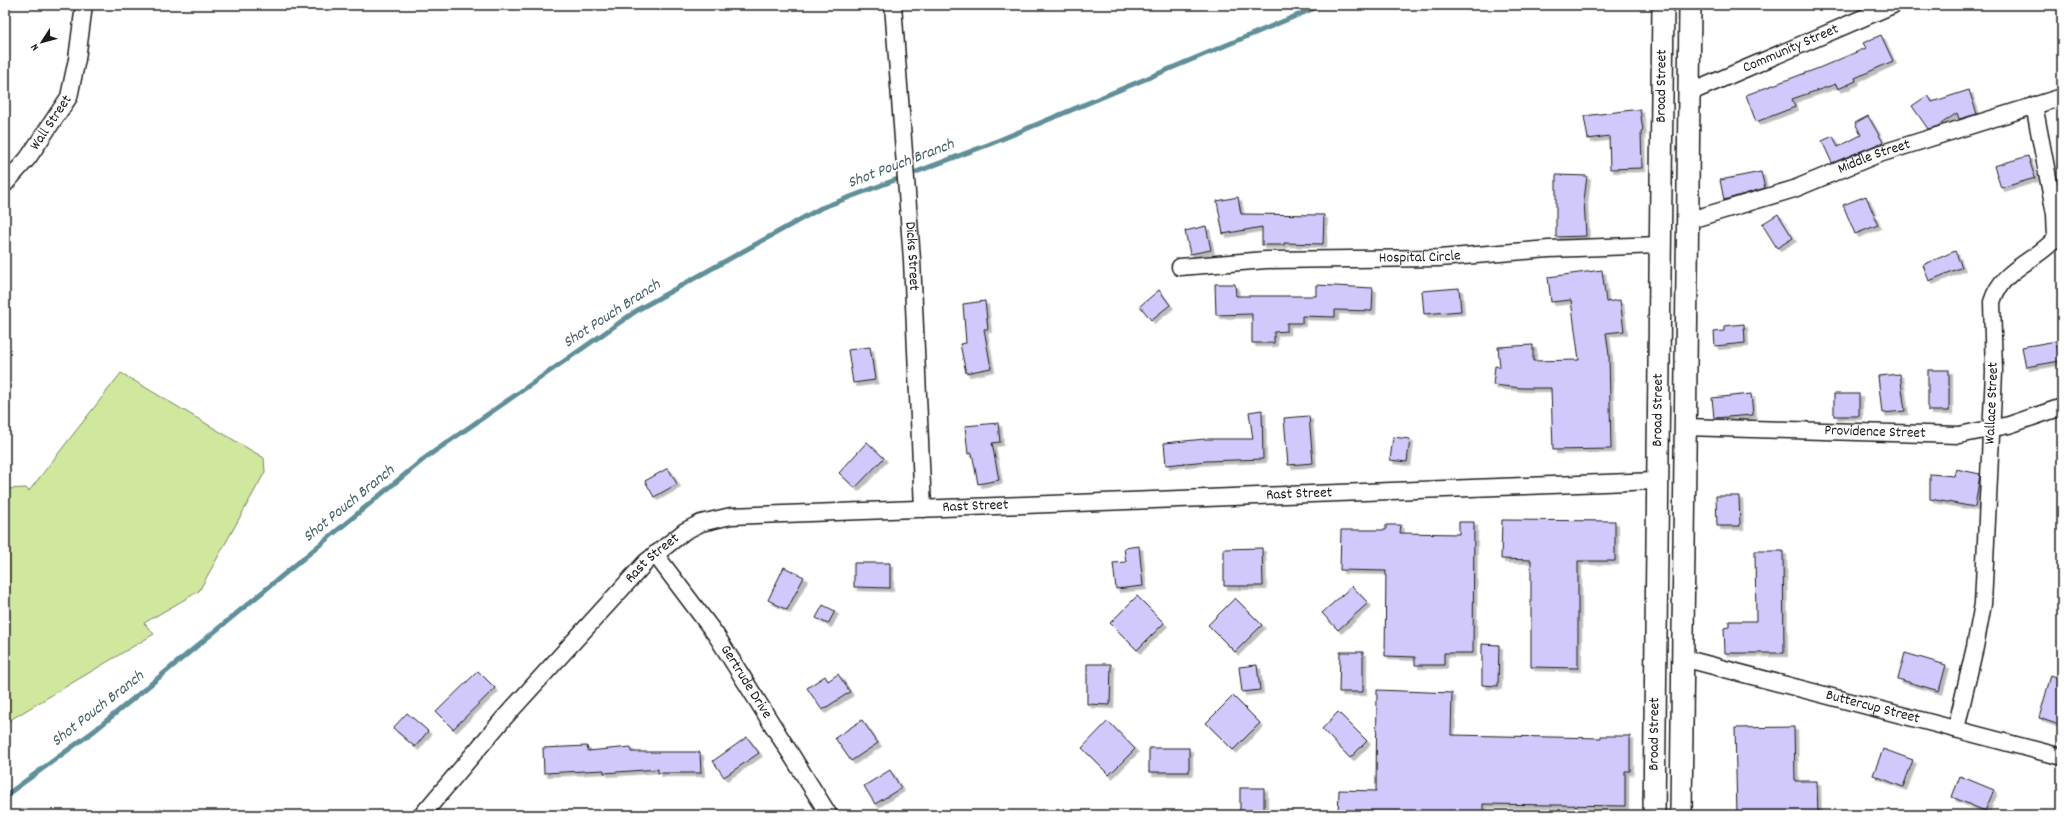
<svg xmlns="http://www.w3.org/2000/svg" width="2067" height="820" viewBox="0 0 2067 820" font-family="Dekko,sans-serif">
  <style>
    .green { fill: #cfe89e; stroke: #76825d }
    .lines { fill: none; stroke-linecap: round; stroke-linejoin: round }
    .stream { stroke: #608f99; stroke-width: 5 }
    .building { fill: #d1c9fb; stroke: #1c1c1c; filter: url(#shadow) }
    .minor-casing { stroke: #1c1c1c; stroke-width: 19 }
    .major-casing { stroke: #1c1c1c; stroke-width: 24 }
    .minor { stroke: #fff; stroke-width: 16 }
    .major { stroke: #fff; stroke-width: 21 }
    .labels { text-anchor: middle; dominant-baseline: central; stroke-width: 3.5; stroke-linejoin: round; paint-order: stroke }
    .street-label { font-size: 15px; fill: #1c1c1c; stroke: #fff }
    .water-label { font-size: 16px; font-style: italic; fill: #445f65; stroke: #fff }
  </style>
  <defs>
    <filter id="shadow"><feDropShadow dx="3.5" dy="3.5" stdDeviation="0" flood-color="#0004"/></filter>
  </defs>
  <rect width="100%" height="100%" fill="#fff"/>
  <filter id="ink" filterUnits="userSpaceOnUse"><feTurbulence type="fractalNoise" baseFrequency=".025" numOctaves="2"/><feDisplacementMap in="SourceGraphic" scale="8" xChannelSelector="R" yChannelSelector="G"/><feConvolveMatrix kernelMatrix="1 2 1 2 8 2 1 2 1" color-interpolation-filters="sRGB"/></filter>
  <g filter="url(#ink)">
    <path class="green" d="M 121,373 L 264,458 L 265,472 L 199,591 L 144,623 L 154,634 L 5,723 L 5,489 L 26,488 L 29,491 Z"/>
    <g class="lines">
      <path class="stream" d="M 5,796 L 94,731 L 425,458 L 639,309 L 821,208 L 990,144 L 1322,5"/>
    </g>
    <g class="building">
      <path d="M 1881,35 L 1893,61 L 1855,78 L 1856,81 L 1838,89 L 1836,84 L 1792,99 L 1795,107 L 1756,122 L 1746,95 L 1819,68 L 1866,48 L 1863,43 Z"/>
      <path d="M 1969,90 L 1977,114 L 1959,119 L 1957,113 L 1938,126 L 1928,129 L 1912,106 L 1928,95 L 1932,102 Z"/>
      <path d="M 1640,109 L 1643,131 L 1641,132 L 1642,168 L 1610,169 L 1609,136 L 1588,139 L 1584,116 Z"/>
      <path d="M 1868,116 L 1883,142 L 1832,163 L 1822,141 L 1833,136 L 1838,147 L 1861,135 L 1855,123 Z"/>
      <path d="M 2028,156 L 2035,178 L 2001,188 L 1994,166 Z"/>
      <path d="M 1761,172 L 1765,188 L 1724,200 L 1720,180 Z"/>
      <path d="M 1556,175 L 1587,176 L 1584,200 L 1586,236 L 1556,237 Z"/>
      <path d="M 1866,196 L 1878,225 L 1855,234 L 1843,205 Z"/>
      <path d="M 1238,197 L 1241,214 L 1324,215 L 1323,244 L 1284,243 L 1284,245 L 1262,245 L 1262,227 L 1223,234 L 1217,201 Z"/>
      <path d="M 1778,214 L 1793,238 L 1777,248 L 1762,224 Z"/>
      <path d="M 1206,226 L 1211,250 L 1190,254 L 1185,231 Z"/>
      <path d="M 1955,251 L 1962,267 L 1929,281 L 1923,265 Z"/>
      <path d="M 1602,270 L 1606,302 L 1620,300 L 1624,331 L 1606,333 L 1609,355 L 1611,449 L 1553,450 L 1551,388 L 1522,388 L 1493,385 L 1495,366 L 1500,367 L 1498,347 L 1533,345 L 1533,361 L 1579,360 L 1571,300 L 1551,302 L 1548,277 Z"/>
      <path d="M 1215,284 L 1235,284 L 1236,296 L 1316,296 L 1316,285 L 1373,288 L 1372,311 L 1335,310 L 1335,317 L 1302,316 L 1302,323 L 1287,323 L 1287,331 L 1274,332 L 1274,343 L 1252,343 L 1252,314 L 1216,315 Z"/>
      <path d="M 1459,288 L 1461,311 L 1424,314 L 1422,291 Z"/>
      <path d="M 1159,290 L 1170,305 L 1151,320 L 1140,306 Z"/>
      <path d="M 985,301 L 988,329 L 984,329 L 991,368 L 966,373 L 960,344 L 966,343 L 963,304 Z"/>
      <path d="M 1744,324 L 1745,343 L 1715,346 L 1714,332 L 1724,331 L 1724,326 Z"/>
      <path d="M 2056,341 L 2060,361 L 2026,367 L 2022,347 Z"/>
      <path d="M 870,347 L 875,380 L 853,383 L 848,350 Z"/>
      <rect x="1928" y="370" width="21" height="41"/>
      <path d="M 1900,374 L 1905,411 L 1882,413 L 1878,376 Z"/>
      <path d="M 1751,394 L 1753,415 L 1714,418 L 1712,398 Z"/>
      <rect x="1834" y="394" width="25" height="22"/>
      <path d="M 1262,410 L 1263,459 L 1207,461 L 1166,465 L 1164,443 L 1205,439 L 1253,439 L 1249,412 Z"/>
      <path d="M 1309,416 L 1313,463 L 1288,465 L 1284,418 Z"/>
      <path d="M 998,423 L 1000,442 L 992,443 L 999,480 L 978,484 L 972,453 L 968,454 L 965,426 Z"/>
      <path d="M 1393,437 L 1410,439 L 1407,462 L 1390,460 Z"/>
      <path d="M 867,442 L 884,458 L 855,488 L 839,473 Z"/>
      <path d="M 668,468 L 677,484 L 654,497 L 645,481 Z"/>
      <path d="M 1956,469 L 1980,474 L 1975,507 L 1930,499 L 1930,474 L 1954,476 Z"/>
      <path d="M 1716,496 L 1739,496 L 1740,526 L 1717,526 Z"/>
      <path d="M 1502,520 L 1615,521 L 1615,561 L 1578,561 L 1578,668 L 1531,667 L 1531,560 L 1501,559 Z"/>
      <path d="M 1459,522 L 1474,522 L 1473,653 L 1444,653 L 1444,665 L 1415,665 L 1415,657 L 1385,656 L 1386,571 L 1340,570 L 1341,530 L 1386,530 L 1386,525 L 1401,525 L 1400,533 L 1459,534 Z"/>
      <path d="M 1139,546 L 1143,586 L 1116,589 L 1113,563 L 1126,562 L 1124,548 Z"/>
      <path d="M 1262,548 L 1263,586 L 1224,586 L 1224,549 Z"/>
      <path d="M 1755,551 L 1783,551 L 1784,653 L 1725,653 L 1724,628 L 1729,627 L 1729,621 L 1756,621 Z"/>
      <path d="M 854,563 L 890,563 L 890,588 L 854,587 Z"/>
      <path d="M 784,567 L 804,577 L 787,610 L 768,600 Z"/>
      <path d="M 1352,586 L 1368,603 L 1338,630 L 1322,613 Z"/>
      <path d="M 1137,596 L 1164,623 L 1137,650 L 1110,623 Z"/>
      <path d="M 1235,598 L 1262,625 L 1235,652 L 1208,625 Z"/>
      <path d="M 823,605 L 835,611 L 828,624 L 816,618 Z"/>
      <path d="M 1482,644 L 1499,645 L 1498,686 L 1482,685 Z"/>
      <path d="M 1340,652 L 1363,652 L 1363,692 L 1339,692 Z"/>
      <path d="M 1905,653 L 1946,665 L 1939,691 L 1898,679 Z"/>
      <path d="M 1087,664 L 1111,664 L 1110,705 L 1087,704 Z"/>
      <path d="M 1257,665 L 1260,690 L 1242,692 L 1239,667 Z"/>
      <path d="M 478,671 L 495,688 L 453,729 L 436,712 Z"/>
      <path d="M 838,674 L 850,692 L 822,710 L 807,688 L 825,676 L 828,681 Z"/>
      <path d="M 2051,675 L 2062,679 L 2062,726 L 2039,718 Z"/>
      <path d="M 1377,690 L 1452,693 L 1451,735 L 1601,738 L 1601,736 L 1630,736 L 1630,771 L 1625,771 L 1625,806 L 1483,804 L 1483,815 L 1338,815 L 1339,790 L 1376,791 Z"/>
      <path d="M 1233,696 L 1260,723 L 1233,750 L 1206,723 Z"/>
      <path d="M 1338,712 L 1367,741 L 1350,758 L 1322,729 Z"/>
      <path d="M 407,713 L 428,731 L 415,747 L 393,728 Z"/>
      <path d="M 862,720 L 878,743 L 851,761 L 835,738 Z"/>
      <path d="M 1108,721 L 1135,749 L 1109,775 L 1082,748 Z"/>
      <path d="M 1794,727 L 1795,781 L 1817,781 L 1818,815 L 1737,815 L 1735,728 Z"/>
      <path d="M 747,737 L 759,753 L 724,777 L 713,761 Z"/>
      <path d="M 587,746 L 588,751 L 631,747 L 631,752 L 700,752 L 701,773 L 658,773 L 658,769 L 604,773 L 604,770 L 544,773 L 543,748 Z"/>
      <rect x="1149" y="748" width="40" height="24"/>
      <path d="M 1883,749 L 1913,760 L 1903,787 L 1873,775 Z"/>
      <path d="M 890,770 L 901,788 L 875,804 L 864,786 Z"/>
      <path d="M 1960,776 L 1994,790 L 1985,811 L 1952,797 Z"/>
      <rect x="1240" y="788" width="24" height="27"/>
    </g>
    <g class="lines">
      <g class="minor-casing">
        <g id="minor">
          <path id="s1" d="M 893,5 L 912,260 L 923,509"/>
          <path id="s2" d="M 1689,93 L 1893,5"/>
          <path id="s3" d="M 5,184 L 28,158 L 69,97 L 77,59 L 84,5"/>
          <path id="s4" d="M 1687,221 L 1794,189 L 1876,155 L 2062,97"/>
          <path id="s5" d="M 1180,267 L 1266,260 L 1439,258 L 1549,249 L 1660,245"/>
          <path id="s6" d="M 1685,427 L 1959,435 L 2009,425 L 2062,407"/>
          <path id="s7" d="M 655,554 L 716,635 L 829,815"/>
          <path id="s8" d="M 1683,658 L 2062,757"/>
          <path id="s9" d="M 1956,729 L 1975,647 L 1983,604 L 1994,372 L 1992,302 C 2002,268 2035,262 2056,238 L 2055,214 L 2034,105"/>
          <path id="s10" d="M 422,815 L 504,718 L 646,562 L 685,531 L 701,523 L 731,516 L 1656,481"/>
        </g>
      </g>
      <g class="major-casing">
        <g id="major">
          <path id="s11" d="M 1654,815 L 1663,5"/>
          <path d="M 1681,815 L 1690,5"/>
        </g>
      </g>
      <use href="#minor" class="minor"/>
      <use href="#major" class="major"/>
    </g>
  </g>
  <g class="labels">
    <g class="street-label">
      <text stroke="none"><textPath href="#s2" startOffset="111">Community Street</textPath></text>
      <text stroke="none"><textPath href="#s11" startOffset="729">Broad Street</textPath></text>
      <text stroke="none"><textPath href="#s3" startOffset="77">Wall Street</textPath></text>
      <text stroke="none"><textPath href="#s4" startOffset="198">Middle Street</textPath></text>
      <text stroke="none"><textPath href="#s1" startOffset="252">Dicks Street</textPath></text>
      <text stroke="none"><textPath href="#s5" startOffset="240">Hospital Circle</textPath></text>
      <text stroke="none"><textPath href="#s9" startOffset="329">Wallace Street</textPath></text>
      <text stroke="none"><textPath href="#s11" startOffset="405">Broad Street</textPath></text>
      <text stroke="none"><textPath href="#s6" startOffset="190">Providence Street</textPath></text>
      <text stroke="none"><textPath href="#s10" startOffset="1005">Rast Street</textPath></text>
      <text stroke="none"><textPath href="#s10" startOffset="681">Rast Street</textPath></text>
      <text stroke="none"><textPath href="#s10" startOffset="345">Rast Street</textPath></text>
      <text stroke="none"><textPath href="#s7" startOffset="157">Gertrude Drive</textPath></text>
      <text stroke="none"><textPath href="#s8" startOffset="196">Buttercup Street</textPath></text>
      <text stroke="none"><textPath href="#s11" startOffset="81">Broad Street</textPath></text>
    </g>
    <g class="water-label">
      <text transform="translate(901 164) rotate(-21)">Shot Pouch Branch</text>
      <text transform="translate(612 314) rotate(-33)">Shot Pouch Branch</text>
      <text transform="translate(349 504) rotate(-39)">Shot Pouch Branch</text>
      <text transform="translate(98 709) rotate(-38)">Shot Pouch Branch</text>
    </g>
  </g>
  <rect width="2067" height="820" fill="none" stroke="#fff" stroke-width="20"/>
  <rect x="10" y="10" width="2047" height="800" fill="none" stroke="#1c1c1c" stroke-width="1.5" filter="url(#ink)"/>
  <g transform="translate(42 42) rotate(234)" stroke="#ffffff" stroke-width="3" paint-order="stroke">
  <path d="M0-3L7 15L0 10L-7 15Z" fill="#1c1c1c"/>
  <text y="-6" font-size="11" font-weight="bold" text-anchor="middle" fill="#1c1c1c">N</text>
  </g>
</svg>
